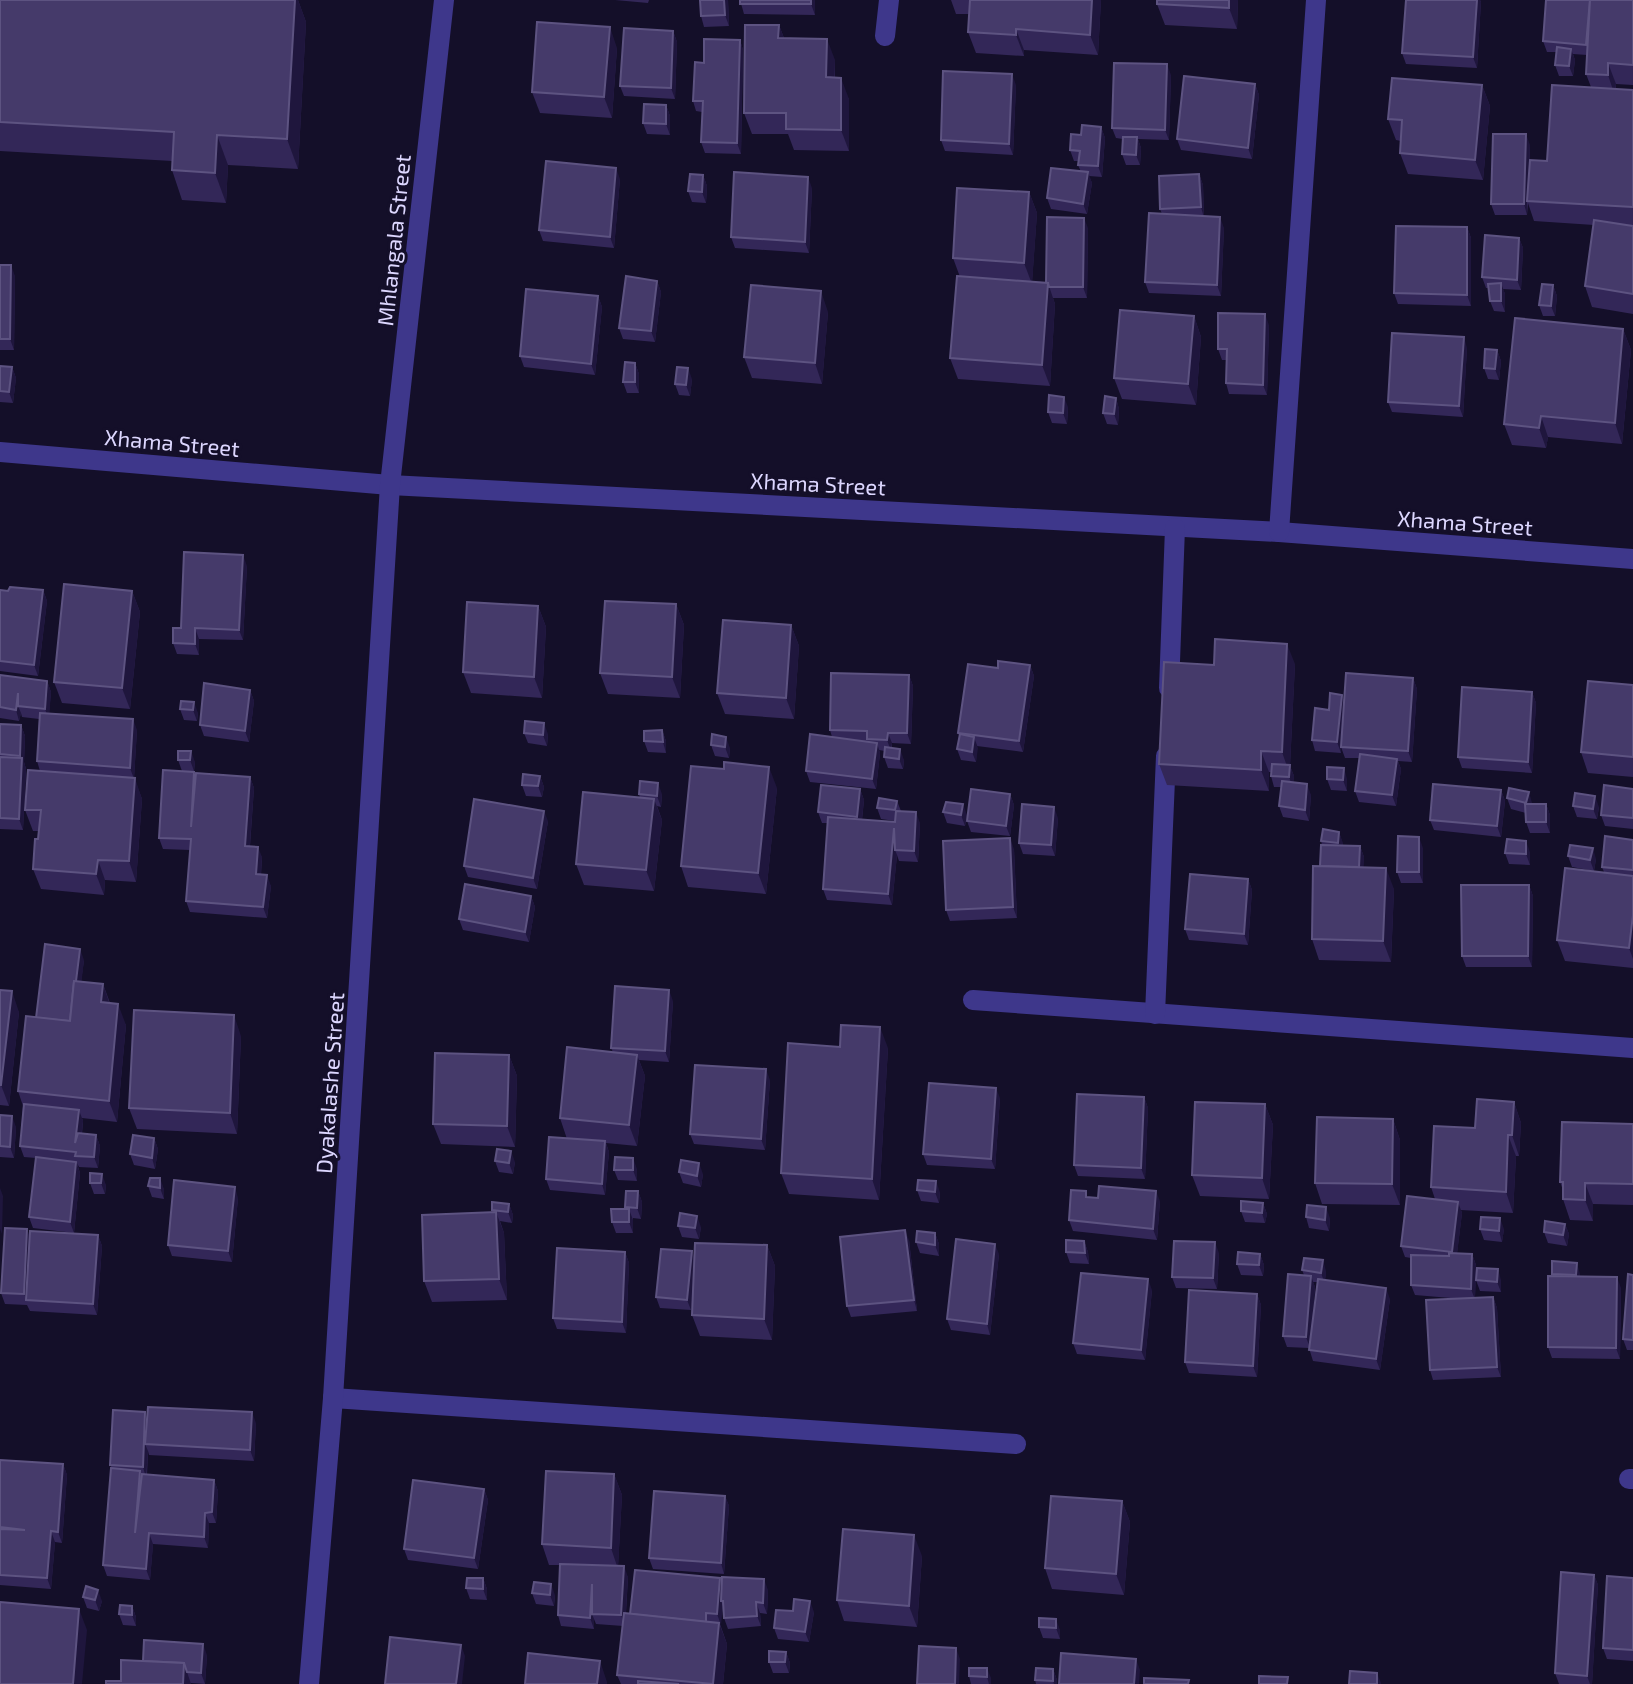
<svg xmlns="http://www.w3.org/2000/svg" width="1633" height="1684" viewBox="0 0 1633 1684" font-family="'Exo 2',sans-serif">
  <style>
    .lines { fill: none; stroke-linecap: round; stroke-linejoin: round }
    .minor { stroke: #3e378b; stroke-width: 20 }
    .wall { fill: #332758; fill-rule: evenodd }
    .shaded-wall { fill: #1f163d }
    .building { fill: #453a6a; stroke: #5d5381; stroke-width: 2 }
    .labels { text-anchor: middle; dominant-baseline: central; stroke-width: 6; stroke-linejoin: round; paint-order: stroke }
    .street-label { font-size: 22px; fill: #ddd7ff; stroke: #140f29 }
  </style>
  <rect width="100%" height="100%" fill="#140f29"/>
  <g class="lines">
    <g class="minor">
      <path d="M 885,36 L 889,0"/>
      <path d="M 0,452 L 390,485 L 1279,532 L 1633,559"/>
      <path d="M 1279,532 L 1316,0"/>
      <path d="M 1169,688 L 1175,528"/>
      <path d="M 973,1000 L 1633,1048"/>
      <path d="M 1155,1014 L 1166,756"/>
      <path d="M 333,1398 L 1016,1444"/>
      <path d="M 1629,1479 L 1633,1479"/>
      <path d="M 309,1684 L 333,1398 L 390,485 L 444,0"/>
    </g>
  </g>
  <g class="wall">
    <path d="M 0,0 L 298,0 L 306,22 L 298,169 L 228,165 L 226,203 L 182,200 L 172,170 L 172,161 L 0,151 Z"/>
    <path d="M 615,0 L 649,0 L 648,3 Z"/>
    <path d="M 728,0 L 729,26 L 704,27 L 701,16 Z"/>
    <path d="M 740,0 L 815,0 L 815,15 L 744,14 Z"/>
    <path d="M 951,0 L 1101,0 L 1098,55 L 1024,50 L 1024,56 L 976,53 L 968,32 L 969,14 L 956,14 Z"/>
    <path d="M 1157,0 L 1238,0 L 1237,29 L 1165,25 L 1157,4 Z"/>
    <path d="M 1477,0 L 1480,0 L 1481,2 L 1477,68 L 1406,64 L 1402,53 Z"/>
    <path d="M 1633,0 L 1633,85 L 1616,84 L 1616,89 L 1633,90 L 1633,314 L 1592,307 L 1585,286 L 1594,225 L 1534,221 L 1528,203 L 1527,215 L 1495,215 L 1491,204 L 1530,145 L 1529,173 L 1547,161 L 1591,87 L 1586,74 L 1587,55 L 1573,54 L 1575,60 L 1573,76 L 1559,76 L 1555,65 L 1556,52 L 1547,52 L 1543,41 Z"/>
    <path d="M 779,25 L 784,38 L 835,60 L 835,78 L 849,99 L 849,151 L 794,150 L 788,134 L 752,134 L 744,113 Z"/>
    <path d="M 673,31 L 677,42 L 675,99 L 624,96 L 620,86 Z"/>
    <path d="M 740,40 L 743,50 L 741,154 L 705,153 L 701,142 L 702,112 L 696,111 L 693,101 L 704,63 Z"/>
    <path d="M 617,48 L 612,118 L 540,113 L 532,92 Z"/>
    <path d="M 1171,75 L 1169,140 L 1138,139 L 1141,148 L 1140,165 L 1126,165 L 1122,154 L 1123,139 L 1116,138 L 1112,128 Z"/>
    <path d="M 1255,84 L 1259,95 L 1252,159 L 1181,150 L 1177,139 Z"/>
    <path d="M 1016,85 L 1013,155 L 945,151 L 941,140 Z"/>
    <path d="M 1482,85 L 1490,106 L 1483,180 L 1408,174 L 1400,153 L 1401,141 L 1396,140 L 1388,119 Z"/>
    <path d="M 666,105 L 670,116 L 670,135 L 647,134 L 643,123 Z"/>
    <path d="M 1101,127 L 1105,138 L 1102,177 L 1089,176 L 1092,183 L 1087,214 L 1051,209 L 1047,198 L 1081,172 L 1078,165 L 1079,161 L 1074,161 L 1070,150 L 1081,135 Z"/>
    <path d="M 1199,174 L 1203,185 L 1204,216 L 1224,228 L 1221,296 L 1149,293 L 1145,282 L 1162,214 L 1160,209 Z"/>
    <path d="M 703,175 L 707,186 L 706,203 L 692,202 L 688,191 Z"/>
    <path d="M 620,179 L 614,248 L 543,241 L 539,230 Z"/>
    <path d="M 812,188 L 809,253 L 735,248 L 731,237 Z"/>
    <path d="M 1029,192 L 1037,213 L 1032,282 L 1046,283 L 1088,228 L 1087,298 L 1053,298 L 1055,304 L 1050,386 L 958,379 L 950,358 L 960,277 L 953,258 Z"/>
    <path d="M 1467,227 L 1471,238 L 1471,306 L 1398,304 L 1394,293 Z"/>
    <path d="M 1519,238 L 1523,248 L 1521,290 L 1503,289 L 1505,294 L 1505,312 L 1494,311 L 1490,301 L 1489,288 L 1486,288 L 1482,277 Z"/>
    <path d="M 0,265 L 15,276 L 14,350 L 0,350 Z"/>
    <path d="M 657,281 L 661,292 L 655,342 L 623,339 L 619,328 Z"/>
    <path d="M 1553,285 L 1557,296 L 1555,316 L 1543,316 L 1539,305 Z"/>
    <path d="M 598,296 L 602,307 L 595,375 L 524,367 L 520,356 Z"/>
    <path d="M 828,312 L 822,384 L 752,378 L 744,357 Z"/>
    <path d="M 1194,316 L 1201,337 L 1196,405 L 1122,399 L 1114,378 Z"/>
    <path d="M 1269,325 L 1267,395 L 1229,394 L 1226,383 L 1227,360 L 1222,360 L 1218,349 Z"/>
    <path d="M 1623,329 L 1631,350 L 1622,444 L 1548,437 L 1546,448 L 1512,445 L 1504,424 Z"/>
    <path d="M 1467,348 L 1463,417 L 1392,412 L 1388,402 Z"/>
    <path d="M 1497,350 L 1501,361 L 1499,380 L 1488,379 L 1484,368 Z"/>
    <path d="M 635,363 L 639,374 L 639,393 L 627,393 L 623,382 Z"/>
    <path d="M 0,366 L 12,367 L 16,378 L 13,403 L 0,402 Z"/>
    <path d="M 692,379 L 690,396 L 679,395 L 675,384 Z"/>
    <path d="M 1116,398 L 1119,409 L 1118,425 L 1107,424 L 1103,413 Z"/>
    <path d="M 1068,407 L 1067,424 L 1052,423 L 1048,412 Z"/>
    <path d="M 247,566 L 243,640 L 199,639 L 199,655 L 177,654 L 173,643 L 181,628 Z"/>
    <path d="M 0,590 L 43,590 L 47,601 L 38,676 L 0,671 Z"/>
    <path d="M 132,591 L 140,612 L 130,709 L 62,703 L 54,682 Z"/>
    <path d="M 676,604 L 684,625 L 680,698 L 608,694 L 600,673 Z"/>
    <path d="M 538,606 L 546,627 L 542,698 L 471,693 L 463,672 Z"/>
    <path d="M 791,625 L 799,646 L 794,719 L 725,714 L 717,693 Z"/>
    <path d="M 1295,664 L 1290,766 L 1294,776 L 1293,783 L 1311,795 L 1309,821 L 1283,817 L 1279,806 L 1281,787 L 1274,787 L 1271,776 L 1271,772 L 1269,772 L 1269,791 L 1167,785 L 1159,764 L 1214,665 Z"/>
    <path d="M 1030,665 L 1034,676 L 1023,752 L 977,746 L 976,762 L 961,760 L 957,749 L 959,736 L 958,733 L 998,668 Z"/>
    <path d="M 0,675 L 47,681 L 51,692 L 49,713 L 137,730 L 134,778 L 142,799 L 136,882 L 105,880 L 104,895 L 41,889 L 33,869 L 39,831 L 33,831 L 25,810 L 40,771 L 37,761 L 39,719 L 22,717 L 21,713 L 19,721 L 0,718 Z"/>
    <path d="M 909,675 L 913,686 L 911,744 L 892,743 L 892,748 L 904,760 L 903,769 L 888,768 L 884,757 L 885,751 L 879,750 L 880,753 L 876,789 L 810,782 L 806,771 L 832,737 L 830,730 Z"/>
    <path d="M 1413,678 L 1417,689 L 1412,762 L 1398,761 L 1401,769 L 1396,806 L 1359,802 L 1355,791 L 1359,758 L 1345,758 L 1341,747 L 1341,753 L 1315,751 L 1312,740 L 1342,695 L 1344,702 Z"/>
    <path d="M 1633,685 L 1633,777 L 1588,773 L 1581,752 Z"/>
    <path d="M 250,690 L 254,701 L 249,742 L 204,736 L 200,725 Z"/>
    <path d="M 1532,692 L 1536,703 L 1532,773 L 1462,768 L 1458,757 Z"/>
    <path d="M 181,701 L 198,713 L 197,721 L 184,720 L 180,709 Z"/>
    <path d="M 0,724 L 21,725 L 25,736 L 24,762 L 26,769 L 23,830 L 0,829 Z"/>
    <path d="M 662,730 L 666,741 L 666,753 L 648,752 L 644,741 Z"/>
    <path d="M 524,733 L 548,734 L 547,746 L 528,743 Z"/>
    <path d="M 711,745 L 730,748 L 729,758 L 715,756 Z"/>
    <path d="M 178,751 L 195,762 L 194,771 L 182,771 L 178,760 Z"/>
    <path d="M 194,772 L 196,778 L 250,777 L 254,788 L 250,846 L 262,857 L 261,875 L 271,886 L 267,918 L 190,912 L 186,901 L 190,850 L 163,849 L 159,838 Z"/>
    <path d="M 540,776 L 544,787 L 542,797 L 526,796 L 522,785 Z"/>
    <path d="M 1327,779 L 1347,779 L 1347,791 L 1331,790 Z"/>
    <path d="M 777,788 L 766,894 L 688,887 L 681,866 Z"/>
    <path d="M 860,789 L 864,800 L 862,820 L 895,822 L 895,821 L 881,819 L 877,808 L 897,801 L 901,811 L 920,823 L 918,862 L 899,861 L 897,855 L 892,905 L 827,900 L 823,889 L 827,823 L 822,823 L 818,812 Z"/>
    <path d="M 1633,789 L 1633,829 L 1605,826 L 1601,815 Z"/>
    <path d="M 1501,790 L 1505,801 L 1501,837 L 1434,830 L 1430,820 Z"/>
    <path d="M 639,794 L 662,794 L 661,807 L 657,806 L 662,820 L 654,891 L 584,885 L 576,864 L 640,798 Z"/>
    <path d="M 1010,794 L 1014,805 L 1010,836 L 971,832 L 967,821 Z"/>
    <path d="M 1507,798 L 1532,803 L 1532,804 L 1546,804 L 1550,815 L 1550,833 L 1530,833 L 1526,822 L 1526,813 L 1511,809 Z"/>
    <path d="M 1573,806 L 1599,807 L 1597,819 L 1577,817 Z"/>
    <path d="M 943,812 L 967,815 L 965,826 L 947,823 Z"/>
    <path d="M 1058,818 L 1055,856 L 1023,854 L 1019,843 Z"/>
    <path d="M 548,821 L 537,889 L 468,877 L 464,866 Z"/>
    <path d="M 1339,832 L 1343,845 L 1360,846 L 1364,857 L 1363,867 L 1394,889 L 1391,962 L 1319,960 L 1312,939 L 1320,866 L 1322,845 L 1321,841 Z"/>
    <path d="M 1633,840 L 1633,968 L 1565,961 L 1557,940 L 1604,872 L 1602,867 Z"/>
    <path d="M 1423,848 L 1423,883 L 1401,883 L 1397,872 Z"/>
    <path d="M 1014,849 L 1017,918 L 950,921 L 946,910 Z"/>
    <path d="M 1530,852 L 1530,865 L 1509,864 L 1505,853 Z"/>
    <path d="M 1568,856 L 1596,859 L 1594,871 L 1572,867 Z"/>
    <path d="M 1248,879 L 1252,890 L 1248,945 L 1189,940 L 1185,929 Z"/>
    <path d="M 1529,885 L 1533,896 L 1532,967 L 1466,967 L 1462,956 Z"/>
    <path d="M 531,896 L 535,907 L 529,942 L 463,930 L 459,919 Z"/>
    <path d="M 84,960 L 81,982 L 103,984 L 110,1003 L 126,1025 L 117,1122 L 82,1118 L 83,1121 L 82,1134 L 96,1135 L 100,1146 L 98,1168 L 79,1167 L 77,1163 L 80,1173 L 74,1233 L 33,1228 L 29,1217 L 36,1158 L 24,1157 L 20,1146 L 23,1106 L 18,1091 L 36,1018 Z"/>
    <path d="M 0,990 L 19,1012 L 9,1106 L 0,1105 Z"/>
    <path d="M 673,1001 L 669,1062 L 639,1060 L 645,1076 L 637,1146 L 606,1143 L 609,1152 L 605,1195 L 550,1190 L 546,1179 L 567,1139 L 560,1118 L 613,1052 L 611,1048 Z"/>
    <path d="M 241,1036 L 237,1134 L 137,1129 L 129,1108 Z"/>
    <path d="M 840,1047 L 888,1048 L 879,1200 L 789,1194 L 781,1173 Z"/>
    <path d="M 509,1055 L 517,1076 L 515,1147 L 441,1144 L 433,1124 Z"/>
    <path d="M 770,1080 L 765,1150 L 694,1144 L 690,1134 Z"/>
    <path d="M 1144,1097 L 1148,1108 L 1145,1179 L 1078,1176 L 1074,1165 Z"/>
    <path d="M 1000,1098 L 995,1169 L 927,1165 L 923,1154 Z"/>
    <path d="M 1514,1102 L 1521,1123 L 1519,1156 L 1516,1156 L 1513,1213 L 1461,1210 L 1462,1213 L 1457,1253 L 1472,1254 L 1476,1265 L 1475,1298 L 1493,1297 L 1497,1308 L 1501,1377 L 1433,1380 L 1430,1370 L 1462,1299 L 1415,1295 L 1411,1285 L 1411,1258 L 1405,1257 L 1401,1246 L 1435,1199 L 1431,1187 L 1475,1128 Z"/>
    <path d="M 1265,1104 L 1273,1125 L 1269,1199 L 1200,1196 L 1192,1175 Z"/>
    <path d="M 0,1115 L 16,1127 L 14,1158 L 0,1157 Z"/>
    <path d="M 1393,1119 L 1400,1140 L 1400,1205 L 1322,1204 L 1315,1183 Z"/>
    <path d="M 1633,1124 L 1633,1205 L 1593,1204 L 1593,1221 L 1570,1220 L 1563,1199 L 1563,1190 L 1560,1182 Z"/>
    <path d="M 154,1138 L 158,1149 L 155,1169 L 134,1165 L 130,1154 Z"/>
    <path d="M 495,1161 L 515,1162 L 513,1174 L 499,1172 Z"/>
    <path d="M 637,1169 L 637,1181 L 618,1180 L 614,1170 Z"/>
    <path d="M 679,1172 L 703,1174 L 701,1187 L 683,1183 Z"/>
    <path d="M 90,1173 L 106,1185 L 105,1194 L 94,1194 L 90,1183 Z"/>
    <path d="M 150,1178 L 164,1189 L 164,1199 L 152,1197 L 148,1186 Z"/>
    <path d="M 917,1190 L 940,1192 L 939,1203 L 921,1201 Z"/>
    <path d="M 638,1191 L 642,1202 L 641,1219 L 633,1218 L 633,1233 L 616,1233 L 612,1222 L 625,1209 L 625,1207 Z"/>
    <path d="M 238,1198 L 232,1262 L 172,1256 L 168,1245 Z"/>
    <path d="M 1160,1201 L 1157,1240 L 1073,1231 L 1069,1220 Z"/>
    <path d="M 1263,1203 L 1267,1214 L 1265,1223 L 1245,1222 L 1241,1211 Z"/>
    <path d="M 509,1204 L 513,1215 L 512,1223 L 500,1221 L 504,1233 L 507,1300 L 432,1302 L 424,1281 L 493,1212 L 492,1210 Z"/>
    <path d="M 1306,1217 L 1330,1218 L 1329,1231 L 1309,1228 Z"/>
    <path d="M 1565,1224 L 1569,1234 L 1567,1246 L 1548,1243 L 1544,1232 Z"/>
    <path d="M 678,1226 L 701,1227 L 699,1239 L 682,1237 Z"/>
    <path d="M 1480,1229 L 1504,1229 L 1502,1242 L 1484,1240 Z"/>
    <path d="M 935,1233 L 939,1244 L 939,1256 L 920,1253 L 916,1242 Z"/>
    <path d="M 30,1235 L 98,1235 L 102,1246 L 97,1315 L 30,1311 L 27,1305 L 5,1304 L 1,1293 Z"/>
    <path d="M 909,1240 L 917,1311 L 851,1317 L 847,1306 Z"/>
    <path d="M 1084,1241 L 1088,1252 L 1089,1264 L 1070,1263 L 1066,1252 Z"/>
    <path d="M 767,1245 L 775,1266 L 772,1340 L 700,1336 L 692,1315 L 693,1286 L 691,1310 L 660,1308 L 656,1297 L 694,1259 Z"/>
    <path d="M 625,1252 L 629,1263 L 626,1333 L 557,1329 L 553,1318 Z"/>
    <path d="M 1219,1253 L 1217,1289 L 1176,1288 L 1172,1277 Z"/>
    <path d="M 999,1254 L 990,1335 L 951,1330 L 947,1319 Z"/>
    <path d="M 1260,1254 L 1264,1265 L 1263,1276 L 1241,1275 L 1237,1264 Z"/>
    <path d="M 1302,1270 L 1326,1271 L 1325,1280 L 1390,1299 L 1380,1370 L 1313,1361 L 1309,1348 L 1287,1347 L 1283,1336 L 1304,1275 ZM 1313,1282 L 1317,1282 L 1312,1323 L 1315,1287 Z"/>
    <path d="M 1552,1274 L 1580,1274 L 1580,1277 L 1621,1288 L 1620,1359 L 1552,1358 L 1548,1347 L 1553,1276 Z"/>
    <path d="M 1633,1275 L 1633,1350 L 1627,1350 L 1623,1339 Z"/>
    <path d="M 1476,1280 L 1501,1280 L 1501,1292 L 1480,1291 Z"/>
    <path d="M 1152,1290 L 1145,1360 L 1077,1354 L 1073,1343 Z"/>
    <path d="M 1257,1294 L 1261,1305 L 1257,1377 L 1189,1373 L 1185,1362 Z"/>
    <path d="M 147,1417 L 256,1423 L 254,1461 L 149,1455 L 148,1451 L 147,1475 L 214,1480 L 218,1491 L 216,1523 L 209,1523 L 208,1548 L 153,1544 L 150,1580 L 107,1576 L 103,1565 L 112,1468 L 110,1465 Z"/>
    <path d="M 0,1460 L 63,1464 L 67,1475 L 62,1543 L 55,1542 L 51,1589 L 0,1585 Z"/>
    <path d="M 614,1474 L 622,1495 L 618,1566 L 628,1577 L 626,1613 L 630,1614 L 722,1582 L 768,1590 L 767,1614 L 760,1613 L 761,1626 L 728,1629 L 724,1618 L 723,1606 L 720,1624 L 727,1644 L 723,1684 L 621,1684 L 617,1675 L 623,1626 L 596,1624 L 594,1619 L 594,1629 L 561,1626 L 558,1615 L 560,1565 L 549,1565 L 542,1544 Z"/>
    <path d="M 484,1489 L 488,1500 L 478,1569 L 408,1560 L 404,1549 Z"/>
    <path d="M 725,1496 L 729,1506 L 724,1574 L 653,1569 L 649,1558 Z"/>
    <path d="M 1122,1501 L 1130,1522 L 1124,1595 L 1052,1589 L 1045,1568 Z"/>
    <path d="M 922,1556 L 917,1627 L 844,1621 L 837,1600 Z"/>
    <path d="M 1594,1575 L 1598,1585 L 1592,1684 L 1559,1684 L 1555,1673 Z"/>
    <path d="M 483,1578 L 487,1589 L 487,1600 L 470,1599 L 466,1588 Z"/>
    <path d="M 1633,1578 L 1633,1661 L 1607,1659 L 1603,1648 Z"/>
    <path d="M 532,1593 L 555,1595 L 554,1606 L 536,1604 Z"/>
    <path d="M 83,1597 L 102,1601 L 99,1611 L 87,1608 Z"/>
    <path d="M 132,1606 L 136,1617 L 136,1626 L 123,1625 L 119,1614 Z"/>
    <path d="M 814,1612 L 809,1642 L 778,1639 L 774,1628 Z"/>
    <path d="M 1039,1618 L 1060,1630 L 1060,1639 L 1043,1638 L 1039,1627 Z"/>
    <path d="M 786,1652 L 790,1663 L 789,1673 L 773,1673 L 769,1662 Z"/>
    <path d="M 207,1655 L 205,1684 L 191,1683 L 191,1684 L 106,1684 L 121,1681 L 143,1661 Z"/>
    <path d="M 969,1668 L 991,1678 L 991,1684 L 971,1684 L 969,1676 Z"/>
    <path d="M 1053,1669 L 1057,1680 L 1057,1684 L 1036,1684 L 1035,1680 Z"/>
  </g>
  <g class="shaded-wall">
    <path d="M 295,0 L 298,0 L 306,22 L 298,169 L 287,139 Z"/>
    <path d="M 724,0 L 728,0 L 729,26 L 725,15 Z"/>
    <path d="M 811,0 L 815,0 L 815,15 L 811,4 Z"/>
    <path d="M 1092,0 L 1101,0 L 1098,55 L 1090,35 Z"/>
    <path d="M 1229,0 L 1238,0 L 1237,29 L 1229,8 Z"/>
    <path d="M 1477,0 L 1480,0 L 1481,2 L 1477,68 L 1473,57 Z"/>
    <path d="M 779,25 L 787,46 L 778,38 Z"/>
    <path d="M 610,27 L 617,48 L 612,118 L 604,97 Z"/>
    <path d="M 1016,29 L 1024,50 L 1024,56 L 1016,35 Z"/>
    <path d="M 673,31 L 677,42 L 675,99 L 671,88 Z"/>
    <path d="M 827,39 L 835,60 L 834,98 L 826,77 Z"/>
    <path d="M 740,40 L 743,50 L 741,154 L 737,143 Z"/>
    <path d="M 1571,49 L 1575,60 L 1573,76 L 1569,66 Z"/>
    <path d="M 1608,63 L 1616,84 L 1615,96 L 1608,75 Z"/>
    <path d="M 1167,64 L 1171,75 L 1169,140 L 1165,130 Z"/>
    <path d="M 1012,74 L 1016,85 L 1013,155 L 1009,144 Z"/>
    <path d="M 841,78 L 849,99 L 849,151 L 841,130 Z"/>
    <path d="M 1255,84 L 1259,95 L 1252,159 L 1248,148 Z"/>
    <path d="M 1482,85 L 1490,106 L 1483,180 L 1475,160 Z"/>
    <path d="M 666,105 L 670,116 L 670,135 L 666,124 Z"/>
    <path d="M 1101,127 L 1105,138 L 1102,177 L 1098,166 Z"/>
    <path d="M 1526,134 L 1530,145 L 1528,201 L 1527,201 L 1527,215 L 1524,204 Z"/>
    <path d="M 217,135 L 228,165 L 226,203 L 215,173 Z"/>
    <path d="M 1137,137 L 1141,148 L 1140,165 L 1136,155 Z"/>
    <path d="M 616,168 L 620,179 L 614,248 L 610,237 Z"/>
    <path d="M 1088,172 L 1092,183 L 1087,214 L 1083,204 Z"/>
    <path d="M 1199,174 L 1203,185 L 1204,218 L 1201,207 Z"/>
    <path d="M 703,175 L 707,186 L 706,203 L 702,192 Z"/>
    <path d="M 808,177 L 812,188 L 809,253 L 805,242 Z"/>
    <path d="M 1029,192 L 1037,213 L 1032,284 L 1024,263 Z"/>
    <path d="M 1220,217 L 1224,228 L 1221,296 L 1217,285 Z"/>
    <path d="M 1084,218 L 1088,228 L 1087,298 L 1083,287 Z"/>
    <path d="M 1467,227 L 1471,238 L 1471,306 L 1467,295 Z"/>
    <path d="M 1519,238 L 1523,248 L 1521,290 L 1517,280 Z"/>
    <path d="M 11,265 L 15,276 L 14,350 L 10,339 Z"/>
    <path d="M 657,281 L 661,292 L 655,342 L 651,331 Z"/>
    <path d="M 1048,283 L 1055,304 L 1050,386 L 1042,365 Z"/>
    <path d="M 1501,283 L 1505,294 L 1505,312 L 1501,301 Z"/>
    <path d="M 1553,285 L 1557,296 L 1555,316 L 1551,306 Z"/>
    <path d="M 821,291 L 828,312 L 822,384 L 815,363 Z"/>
    <path d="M 598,296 L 602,307 L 595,375 L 591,364 Z"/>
    <path d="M 1265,314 L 1269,325 L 1267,395 L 1263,385 Z"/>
    <path d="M 1194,316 L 1201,337 L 1196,405 L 1188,384 Z"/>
    <path d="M 1623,329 L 1631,350 L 1622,444 L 1615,423 Z"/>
    <path d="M 1464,337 L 1467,348 L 1463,417 L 1459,406 Z"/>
    <path d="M 1497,350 L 1501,361 L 1499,380 L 1495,369 Z"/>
    <path d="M 635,363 L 639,374 L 639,393 L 635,382 Z"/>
    <path d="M 12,367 L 16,378 L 13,403 L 9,392 Z"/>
    <path d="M 688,368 L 692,379 L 690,396 L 686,385 Z"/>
    <path d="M 1064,397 L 1068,407 L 1067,424 L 1063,413 Z"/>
    <path d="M 1116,398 L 1119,409 L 1118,425 L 1114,414 Z"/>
    <path d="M 1541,416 L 1548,437 L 1546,448 L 1539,428 Z"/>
    <path d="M 243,555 L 247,566 L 243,640 L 239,630 Z"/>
    <path d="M 43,590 L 47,601 L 38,676 L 34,665 Z"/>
    <path d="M 132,591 L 140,612 L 130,709 L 122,688 Z"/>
    <path d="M 676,604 L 684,625 L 680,698 L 672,677 Z"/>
    <path d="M 538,606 L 546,627 L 542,698 L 534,677 Z"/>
    <path d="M 791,625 L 799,646 L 794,719 L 786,698 Z"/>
    <path d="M 195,628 L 199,639 L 199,655 L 195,644 Z"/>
    <path d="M 1287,644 L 1295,664 L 1290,766 L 1294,776 L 1293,788 L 1289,777 L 1289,772 L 1282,752 Z"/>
    <path d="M 1030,665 L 1034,676 L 1023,752 L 1019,741 Z"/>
    <path d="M 909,675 L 913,686 L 911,744 L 907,733 Z"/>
    <path d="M 1413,678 L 1417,689 L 1412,762 L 1408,751 Z"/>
    <path d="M 47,681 L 51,692 L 49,720 L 45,709 Z"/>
    <path d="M 250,690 L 254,701 L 249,742 L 245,731 Z"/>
    <path d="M 1532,692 L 1536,703 L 1532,773 L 1528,762 Z"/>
    <path d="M 18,693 L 18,706 L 21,713 L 19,721 L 16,710 Z"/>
    <path d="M 1342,695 L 1345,706 L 1341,753 L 1337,742 Z"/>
    <path d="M 194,702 L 198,713 L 197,721 L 193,710 Z"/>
    <path d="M 133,719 L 137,730 L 134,779 L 130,768 Z"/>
    <path d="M 544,723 L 548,734 L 547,746 L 543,735 Z"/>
    <path d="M 21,725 L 25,736 L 24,762 L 26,769 L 23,830 L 19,819 L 22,763 L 20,756 Z"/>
    <path d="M 662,730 L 666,741 L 666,753 L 663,742 Z"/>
    <path d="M 888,733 L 892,743 L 891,751 L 887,740 Z"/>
    <path d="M 726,737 L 730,748 L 729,758 L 725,747 Z"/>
    <path d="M 974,737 L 978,748 L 976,762 L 972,752 Z"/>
    <path d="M 877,743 L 880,753 L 876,789 L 872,779 Z"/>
    <path d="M 900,749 L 904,760 L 903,769 L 899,759 Z"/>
    <path d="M 191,751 L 195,762 L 194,771 L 190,760 Z"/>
    <path d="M 1261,751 L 1269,772 L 1269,791 L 1261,770 Z"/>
    <path d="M 1397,759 L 1401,769 L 1396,806 L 1392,795 Z"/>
    <path d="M 769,767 L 777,788 L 766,894 L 758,873 Z"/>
    <path d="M 1344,768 L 1347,779 L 1347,791 L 1343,780 Z"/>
    <path d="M 540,776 L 544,787 L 542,797 L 538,786 Z"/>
    <path d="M 250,777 L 254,788 L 249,856 L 245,846 Z"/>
    <path d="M 135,778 L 142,799 L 136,882 L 129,861 Z"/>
    <path d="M 658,783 L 662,794 L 661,807 L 657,796 Z"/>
    <path d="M 1307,784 L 1311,795 L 1309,821 L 1305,810 Z"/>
    <path d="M 860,789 L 864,800 L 861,827 L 857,817 Z"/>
    <path d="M 1501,790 L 1505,801 L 1501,837 L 1497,826 Z"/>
    <path d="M 1529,792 L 1532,803 L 1530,814 L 1526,803 Z"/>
    <path d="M 1010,794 L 1014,805 L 1010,836 L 1006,826 Z"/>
    <path d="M 1595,796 L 1599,807 L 1597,819 L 1593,809 Z"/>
    <path d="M 654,799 L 662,820 L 654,891 L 646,870 Z"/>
    <path d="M 963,804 L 967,815 L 965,826 L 961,815 Z"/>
    <path d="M 1546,804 L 1550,815 L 1550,833 L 1546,822 Z"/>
    <path d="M 1054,807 L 1058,818 L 1055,856 L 1051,845 Z"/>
    <path d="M 544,811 L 548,821 L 537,889 L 533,878 Z"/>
    <path d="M 916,812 L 920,823 L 918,862 L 914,851 Z"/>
    <path d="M 894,828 L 895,850 L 897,855 L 892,905 L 888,894 Z"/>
    <path d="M 1339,832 L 1343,843 L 1342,854 L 1338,843 Z"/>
    <path d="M 1419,837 L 1423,848 L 1423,883 L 1419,872 Z"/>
    <path d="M 1010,838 L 1014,849 L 1017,918 L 1013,907 Z"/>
    <path d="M 1526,841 L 1530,852 L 1530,865 L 1526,854 Z"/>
    <path d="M 1360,846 L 1364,857 L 1363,882 L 1359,872 Z"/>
    <path d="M 258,847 L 262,857 L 260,885 L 256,874 Z"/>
    <path d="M 1593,848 L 1596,859 L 1594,871 L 1590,860 Z"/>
    <path d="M 98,860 L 105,880 L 104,895 L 96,874 Z"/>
    <path d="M 1386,868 L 1394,889 L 1391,962 L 1383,941 Z"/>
    <path d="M 267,875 L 271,886 L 267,918 L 263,907 Z"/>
    <path d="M 1248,879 L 1252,890 L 1248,945 L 1244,934 Z"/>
    <path d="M 1529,885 L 1533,896 L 1532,967 L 1528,956 Z"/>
    <path d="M 531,896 L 535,907 L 529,942 L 525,932 Z"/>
    <path d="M 1633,915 L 1633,959 L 1629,948 Z"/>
    <path d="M 80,949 L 84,960 L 75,1039 L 71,1028 Z"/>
    <path d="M 103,984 L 110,1005 L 101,1002 Z"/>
    <path d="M 669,990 L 673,1001 L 669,1062 L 665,1051 Z"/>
    <path d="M 12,991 L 19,1012 L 9,1106 L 1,1085 Z"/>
    <path d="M 118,1004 L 126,1025 L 117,1122 L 109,1101 Z"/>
    <path d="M 234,1015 L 241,1036 L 237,1134 L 230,1113 Z"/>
    <path d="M 880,1027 L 888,1048 L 879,1200 L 872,1179 Z"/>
    <path d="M 509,1055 L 517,1076 L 515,1147 L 507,1126 Z"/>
    <path d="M 637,1055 L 645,1076 L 637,1146 L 629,1125 Z"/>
    <path d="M 766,1069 L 770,1080 L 765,1150 L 761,1139 Z"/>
    <path d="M 996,1088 L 1000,1098 L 995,1169 L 991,1159 Z"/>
    <path d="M 1144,1097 L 1148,1108 L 1145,1179 L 1141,1168 Z"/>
    <path d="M 1514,1102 L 1521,1123 L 1519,1156 L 1512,1135 Z"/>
    <path d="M 1265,1104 L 1273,1125 L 1269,1199 L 1262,1178 Z"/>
    <path d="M 79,1110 L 83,1121 L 79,1154 L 75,1143 Z"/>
    <path d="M 12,1116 L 16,1127 L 14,1158 L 10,1147 Z"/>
    <path d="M 1393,1119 L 1400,1140 L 1400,1205 L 1392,1184 Z"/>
    <path d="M 96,1135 L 100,1146 L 98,1168 L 94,1157 Z"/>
    <path d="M 1508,1135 L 1516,1156 L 1513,1213 L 1506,1192 Z"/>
    <path d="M 154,1138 L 158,1149 L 155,1169 L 152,1158 Z"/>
    <path d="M 605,1141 L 609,1152 L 605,1195 L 602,1184 Z"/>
    <path d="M 511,1151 L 515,1162 L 513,1174 L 509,1163 Z"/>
    <path d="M 633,1158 L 637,1169 L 637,1181 L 633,1170 Z"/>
    <path d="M 76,1162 L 80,1173 L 74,1233 L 70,1222 Z"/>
    <path d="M 699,1163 L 703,1174 L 701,1187 L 697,1176 Z"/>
    <path d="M 102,1174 L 106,1185 L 105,1194 L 101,1183 Z"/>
    <path d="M 160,1178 L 164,1189 L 164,1199 L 160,1188 Z"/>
    <path d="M 936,1181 L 940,1192 L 939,1203 L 935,1192 Z"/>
    <path d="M 1585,1183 L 1593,1204 L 1593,1221 L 1585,1200 Z"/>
    <path d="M 235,1187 L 238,1198 L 232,1262 L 228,1251 Z"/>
    <path d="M 0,1188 L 3,1196 L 2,1234 L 0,1229 Z"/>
    <path d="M 638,1191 L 642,1202 L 641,1219 L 637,1208 Z"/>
    <path d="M 1156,1191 L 1160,1201 L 1157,1240 L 1153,1229 Z"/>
    <path d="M 1458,1202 L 1462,1213 L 1456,1263 L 1452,1252 Z"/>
    <path d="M 1263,1203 L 1267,1214 L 1265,1223 L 1262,1213 Z"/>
    <path d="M 509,1204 L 513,1215 L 512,1223 L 508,1212 Z"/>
    <path d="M 1326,1207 L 1330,1218 L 1329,1231 L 1325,1220 Z"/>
    <path d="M 629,1209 L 633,1220 L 633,1233 L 629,1222 Z"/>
    <path d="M 496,1212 L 504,1233 L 507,1300 L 499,1279 Z"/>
    <path d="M 697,1216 L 701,1227 L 699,1239 L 695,1228 Z"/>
    <path d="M 1500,1218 L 1504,1229 L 1502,1242 L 1499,1231 Z"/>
    <path d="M 1565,1224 L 1569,1234 L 1567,1246 L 1563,1235 Z"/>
    <path d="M 27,1229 L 31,1240 L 27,1300 L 24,1294 Z"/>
    <path d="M 905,1230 L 909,1240 L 917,1311 L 914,1300 Z"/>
    <path d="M 935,1233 L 939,1244 L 939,1256 L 935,1245 Z"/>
    <path d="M 98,1235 L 102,1246 L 97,1315 L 93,1304 Z"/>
    <path d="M 1084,1241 L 1088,1252 L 1089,1264 L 1085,1253 Z"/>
    <path d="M 1215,1242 L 1219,1253 L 1217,1289 L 1213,1278 Z"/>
    <path d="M 995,1244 L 999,1254 L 990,1335 L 987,1324 Z"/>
    <path d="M 767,1245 L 775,1266 L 772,1340 L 764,1319 Z"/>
    <path d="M 692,1251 L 696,1262 L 691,1310 L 687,1300 Z"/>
    <path d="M 625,1252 L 629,1263 L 626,1333 L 622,1322 Z"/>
    <path d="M 1260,1254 L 1264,1265 L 1263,1276 L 1259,1265 Z"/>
    <path d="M 1472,1254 L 1476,1265 L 1475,1300 L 1471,1289 Z"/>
    <path d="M 1323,1260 L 1326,1271 L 1325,1284 L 1321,1273 Z"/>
    <path d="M 1577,1263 L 1580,1274 L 1580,1286 L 1576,1275 Z"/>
    <path d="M 1498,1269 L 1501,1280 L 1501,1292 L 1497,1282 Z"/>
    <path d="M 1311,1276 L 1315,1287 L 1310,1348 L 1306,1337 Z"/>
    <path d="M 1617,1277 L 1621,1288 L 1620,1359 L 1616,1348 Z"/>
    <path d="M 1148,1279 L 1152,1290 L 1145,1360 L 1141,1350 Z"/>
    <path d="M 1386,1288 L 1390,1299 L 1380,1370 L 1376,1359 Z"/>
    <path d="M 1257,1294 L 1261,1305 L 1257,1377 L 1253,1366 Z"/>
    <path d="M 1493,1297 L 1497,1308 L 1501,1377 L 1497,1367 Z"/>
    <path d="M 145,1412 L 149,1423 L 145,1444 L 148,1451 L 146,1478 L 143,1467 Z"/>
    <path d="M 252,1412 L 256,1423 L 254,1461 L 250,1450 Z"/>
    <path d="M 63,1464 L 67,1475 L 62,1543 L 58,1532 Z"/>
    <path d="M 614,1474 L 622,1495 L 618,1569 L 611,1548 Z"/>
    <path d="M 214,1480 L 218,1491 L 216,1523 L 212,1512 Z"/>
    <path d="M 484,1489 L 488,1500 L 478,1569 L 474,1558 Z"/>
    <path d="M 725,1496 L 729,1506 L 724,1574 L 721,1563 Z"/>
    <path d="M 1122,1501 L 1130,1522 L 1124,1595 L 1116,1574 Z"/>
    <path d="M 205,1513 L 209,1523 L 208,1548 L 204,1537 Z"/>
    <path d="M 51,1531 L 55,1542 L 51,1589 L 47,1578 Z"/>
    <path d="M 149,1533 L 153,1544 L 150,1580 L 146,1569 Z"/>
    <path d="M 914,1535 L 922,1556 L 917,1627 L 909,1606 Z"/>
    <path d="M 624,1566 L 628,1577 L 625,1626 L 621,1615 Z"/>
    <path d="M 1594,1575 L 1598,1585 L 1592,1684 L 1590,1684 L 1587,1676 Z"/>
    <path d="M 483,1578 L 487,1589 L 487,1600 L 483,1589 Z"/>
    <path d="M 720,1578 L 724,1589 L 721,1601 L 723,1606 L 721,1625 L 717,1614 Z"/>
    <path d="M 764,1579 L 768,1590 L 767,1614 L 763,1603 Z"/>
    <path d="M 551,1584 L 555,1595 L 554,1606 L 550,1595 Z"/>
    <path d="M 592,1584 L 592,1614 L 594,1619 L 594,1629 L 590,1618 Z"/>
    <path d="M 98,1590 L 102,1601 L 99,1611 L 95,1600 Z"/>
    <path d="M 810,1601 L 814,1612 L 809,1642 L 805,1632 Z"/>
    <path d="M 756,1602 L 760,1613 L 761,1626 L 757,1616 Z"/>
    <path d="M 132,1606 L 136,1617 L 136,1626 L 132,1615 Z"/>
    <path d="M 79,1609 L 87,1630 L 82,1684 L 73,1684 Z"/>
    <path d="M 1056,1619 L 1060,1630 L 1060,1639 L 1056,1628 Z"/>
    <path d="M 719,1623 L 727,1644 L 723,1684 L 713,1684 Z"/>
    <path d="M 203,1644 L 207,1655 L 205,1684 L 201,1673 Z"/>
    <path d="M 461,1645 L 465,1656 L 462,1684 L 456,1684 Z"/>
    <path d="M 956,1648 L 960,1659 L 959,1684 L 955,1684 Z"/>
    <path d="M 786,1652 L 790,1663 L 789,1673 L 785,1662 Z"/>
    <path d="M 1136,1659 L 1140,1670 L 1139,1684 L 1134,1684 Z"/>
    <path d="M 600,1661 L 607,1682 L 607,1684 L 597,1684 Z"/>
    <path d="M 184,1663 L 191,1684 L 183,1684 Z"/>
    <path d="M 987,1668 L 991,1678 L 991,1684 L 989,1684 L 987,1677 Z"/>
    <path d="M 1053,1669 L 1057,1680 L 1057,1684 L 1054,1684 L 1053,1681 Z"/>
    <path d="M 1377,1673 L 1381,1683 L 1381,1684 L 1377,1684 Z"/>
  </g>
  <g class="building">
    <path d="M 0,0 L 295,0 L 287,139 L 217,135 L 215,173 L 172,170 L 174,132 L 0,122 Z"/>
    <path d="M 700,0 L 724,0 L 725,15 L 701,16 Z"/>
    <rect x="740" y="0" width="71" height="4"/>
    <path d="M 970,0 L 1092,0 L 1090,35 L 1016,29 L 1016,35 L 968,32 Z"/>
    <path d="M 1157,0 L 1229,0 L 1229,8 L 1157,4 Z"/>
    <path d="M 1406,0 L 1477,0 L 1473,57 L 1402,53 Z"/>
    <path d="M 1546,0 L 1590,0 L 1586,45 L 1543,41 Z"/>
    <path d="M 1590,0 L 1633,0 L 1633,65 L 1608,63 L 1608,75 L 1586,74 Z"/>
    <path d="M 537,22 L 610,27 L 604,97 L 532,92 Z"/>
    <path d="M 745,25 L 779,25 L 778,38 L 827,39 L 826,77 L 841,78 L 841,130 L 786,129 L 786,113 L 744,113 Z"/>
    <path d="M 624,28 L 673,31 L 671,88 L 620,86 Z"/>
    <path d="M 704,39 L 740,40 L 737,143 L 701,142 L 703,101 L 693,101 L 695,62 L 704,63 Z"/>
    <path d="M 1557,47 L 1571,49 L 1569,66 L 1555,65 Z"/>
    <path d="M 1114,63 L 1167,64 L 1165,130 L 1112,128 Z"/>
    <path d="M 943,71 L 1012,74 L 1009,144 L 941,140 Z"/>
    <path d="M 1184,76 L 1255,84 L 1248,148 L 1177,139 Z"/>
    <path d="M 1392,78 L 1482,85 L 1475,160 L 1400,153 L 1402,120 L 1388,119 Z"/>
    <path d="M 1552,85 L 1633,90 L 1633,207 L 1527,201 L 1530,160 L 1547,161 Z"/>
    <path d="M 644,104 L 666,105 L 666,124 L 643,123 Z"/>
    <path d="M 1082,125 L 1101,127 L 1098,166 L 1078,165 L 1080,151 L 1070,150 L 1071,134 L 1081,135 Z"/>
    <path d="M 1493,134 L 1526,134 L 1524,204 L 1491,204 Z"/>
    <path d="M 1123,137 L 1137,137 L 1136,155 L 1122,154 Z"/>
    <path d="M 546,161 L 616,168 L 610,237 L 539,230 Z"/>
    <path d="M 1051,168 L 1088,172 L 1083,204 L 1047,198 Z"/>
    <path d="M 734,172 L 808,177 L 805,242 L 731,237 Z"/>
    <path d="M 690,174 L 703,175 L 702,192 L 688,191 Z"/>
    <path d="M 1199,174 L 1201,207 L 1160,209 L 1159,176 Z"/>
    <path d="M 957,188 L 1029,192 L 1024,263 L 953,258 Z"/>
    <path d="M 1149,213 L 1220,217 L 1217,285 L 1145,282 Z"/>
    <path d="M 1047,217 L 1084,218 L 1083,287 L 1049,287 L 1048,283 L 1046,283 Z"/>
    <path d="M 1594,220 L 1633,226 L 1633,294 L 1585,286 Z"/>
    <path d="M 1396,226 L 1467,227 L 1467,295 L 1394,293 Z"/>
    <path d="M 1485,235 L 1519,238 L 1517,280 L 1482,277 Z"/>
    <path d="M 0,265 L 11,265 L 10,339 L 0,339 Z"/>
    <path d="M 626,276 L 657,281 L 651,331 L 619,328 Z"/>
    <path d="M 957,276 L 1048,283 L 1042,365 L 950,358 Z"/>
    <path d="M 1501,283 L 1501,301 L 1490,301 L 1488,284 Z"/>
    <path d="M 1542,284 L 1553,285 L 1551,306 L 1539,305 Z"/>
    <path d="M 751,285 L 821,291 L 815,363 L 744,357 Z"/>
    <path d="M 526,289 L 598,296 L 591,364 L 520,356 Z"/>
    <path d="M 1120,310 L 1194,316 L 1188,384 L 1114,378 Z"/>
    <path d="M 1218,313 L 1265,314 L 1263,385 L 1226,383 L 1227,349 L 1218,349 Z"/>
    <path d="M 1515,318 L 1623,329 L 1615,423 L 1541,416 L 1539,428 L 1504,424 Z"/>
    <path d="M 1392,333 L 1464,337 L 1459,406 L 1388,402 Z"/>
    <path d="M 1485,349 L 1497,350 L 1495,369 L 1484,368 Z"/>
    <path d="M 625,362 L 635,363 L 635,382 L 623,382 Z"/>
    <path d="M 0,366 L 12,367 L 9,392 L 0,391 Z"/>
    <path d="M 677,367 L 688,368 L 686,385 L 675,384 Z"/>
    <path d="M 1049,395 L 1064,397 L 1063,413 L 1048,412 Z"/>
    <path d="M 1105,396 L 1116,398 L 1114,414 L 1103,413 Z"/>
    <path d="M 184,552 L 243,555 L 239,630 L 195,628 L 195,644 L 173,643 L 173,628 L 181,628 Z"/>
    <path d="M 64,584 L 132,591 L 122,688 L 54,682 Z"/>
    <path d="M 10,587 L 43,590 L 34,665 L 0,661 L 0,590 L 8,591 Z"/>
    <path d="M 605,601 L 676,604 L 672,677 L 600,673 Z"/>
    <path d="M 467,602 L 538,606 L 534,677 L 463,672 Z"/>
    <path d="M 723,620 L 791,625 L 786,698 L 717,693 Z"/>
    <path d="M 1215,639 L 1287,644 L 1282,752 L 1261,751 L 1261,770 L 1159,764 L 1164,662 L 1214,665 Z"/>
    <path d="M 998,661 L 1030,665 L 1019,741 L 958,733 L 968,664 L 998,668 Z"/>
    <path d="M 831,673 L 909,675 L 907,733 L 888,733 L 887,740 L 867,739 L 867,731 L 830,730 Z"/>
    <path d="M 1346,673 L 1413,678 L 1408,751 L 1341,747 Z"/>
    <path d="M 0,675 L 47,681 L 45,709 L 18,706 L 18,693 L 16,710 L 0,707 Z"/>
    <path d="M 1588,681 L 1633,685 L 1633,757 L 1581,752 Z"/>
    <path d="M 204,683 L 250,690 L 245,731 L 200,725 Z"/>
    <path d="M 1462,687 L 1532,692 L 1528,762 L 1458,757 Z"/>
    <path d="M 1330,693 L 1342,695 L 1337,742 L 1312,740 L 1315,708 L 1329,710 Z"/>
    <path d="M 181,701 L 194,702 L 193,710 L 180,709 Z"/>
    <path d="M 40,713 L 133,719 L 130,768 L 37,761 Z"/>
    <path d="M 525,721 L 544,723 L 543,735 L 524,733 Z"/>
    <path d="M 0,724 L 21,725 L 20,756 L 0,754 Z"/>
    <path d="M 662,730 L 663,742 L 644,741 L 644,731 Z"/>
    <path d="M 712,734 L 726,737 L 725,747 L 711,745 Z"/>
    <path d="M 810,734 L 877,743 L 872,779 L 806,771 Z"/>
    <path d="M 960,734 L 974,737 L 972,752 L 957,749 Z"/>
    <path d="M 885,747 L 900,749 L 899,759 L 884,757 Z"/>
    <path d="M 178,751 L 191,751 L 190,760 L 178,760 Z"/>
    <path d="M 1360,754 L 1397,759 L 1392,795 L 1355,791 Z"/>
    <path d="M 0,757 L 22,758 L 19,819 L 0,818 Z"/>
    <path d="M 724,762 L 769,767 L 758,873 L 681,866 L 691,766 L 724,769 Z"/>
    <path d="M 1272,764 L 1290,765 L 1289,777 L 1271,776 Z"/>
    <path d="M 1327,767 L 1344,768 L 1343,780 L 1327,779 Z"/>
    <path d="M 28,770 L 135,778 L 129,861 L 98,860 L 96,874 L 33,869 L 35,839 L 38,839 L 41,810 L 25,810 Z"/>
    <path d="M 163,770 L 194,772 L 191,827 L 196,773 L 250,777 L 245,846 L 258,847 L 256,874 L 267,875 L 263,907 L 186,901 L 191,839 L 159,838 Z"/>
    <path d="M 523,774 L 540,776 L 538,786 L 522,785 Z"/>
    <path d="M 640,781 L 658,783 L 657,796 L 639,794 Z"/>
    <path d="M 1282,781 L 1307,784 L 1305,810 L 1279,806 Z"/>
    <path d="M 1433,784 L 1501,790 L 1497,826 L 1430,820 Z"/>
    <path d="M 821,785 L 860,789 L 857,817 L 818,812 Z"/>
    <path d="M 1604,785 L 1633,789 L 1633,818 L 1601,815 Z"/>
    <path d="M 1509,788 L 1529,792 L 1526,803 L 1507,798 Z"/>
    <path d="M 971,789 L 1010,794 L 1006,826 L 967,821 Z"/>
    <path d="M 583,792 L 654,799 L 646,870 L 576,864 Z"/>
    <path d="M 1575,793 L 1595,796 L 1593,809 L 1573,806 Z"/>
    <path d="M 879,798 L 897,801 L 895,810 L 877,808 Z"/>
    <path d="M 474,799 L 544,811 L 533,878 L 464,866 Z"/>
    <path d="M 946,802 L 963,804 L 961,815 L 943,812 Z"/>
    <path d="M 1022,804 L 1054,807 L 1051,845 L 1019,843 Z"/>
    <path d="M 1525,804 L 1546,804 L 1546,822 L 1526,822 Z"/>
    <path d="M 896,811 L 916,812 L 914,851 L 895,850 L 894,828 L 888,894 L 823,889 L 828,817 L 895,822 Z"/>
    <path d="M 1323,829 L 1339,832 L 1338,843 L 1321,841 Z"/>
    <path d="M 1398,836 L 1419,837 L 1419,872 L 1397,872 Z"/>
    <path d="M 1605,836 L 1633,840 L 1633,870 L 1602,867 Z"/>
    <path d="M 1010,838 L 1013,907 L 946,910 L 943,841 Z"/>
    <path d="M 1507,839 L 1526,841 L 1526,854 L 1505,853 Z"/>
    <path d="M 1321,845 L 1360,846 L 1359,867 L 1320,866 Z"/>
    <path d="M 1570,845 L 1593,848 L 1590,860 L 1568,856 Z"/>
    <path d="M 1313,866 L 1386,868 L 1383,941 L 1312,939 Z"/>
    <path d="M 1565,868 L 1633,876 L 1633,915 L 1629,948 L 1557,940 Z"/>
    <path d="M 1190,874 L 1248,879 L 1244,934 L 1185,929 Z"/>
    <path d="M 465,884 L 531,896 L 525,932 L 459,919 Z"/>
    <path d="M 1461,885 L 1529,885 L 1528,956 L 1462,956 Z"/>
    <path d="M 45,944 L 80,949 L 76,981 L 74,981 L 70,1021 L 36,1018 Z"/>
    <path d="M 74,981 L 103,984 L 101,1002 L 118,1004 L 109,1101 L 18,1091 L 26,1016 L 70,1021 Z"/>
    <path d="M 615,986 L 669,990 L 665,1051 L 611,1048 Z"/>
    <path d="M 0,990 L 12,991 L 1,1085 L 0,1085 Z"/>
    <path d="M 134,1010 L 234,1015 L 230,1113 L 129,1108 Z"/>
    <path d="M 841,1025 L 880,1027 L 872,1179 L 781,1173 L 788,1043 L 840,1047 Z"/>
    <path d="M 567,1047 L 637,1055 L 629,1125 L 560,1118 Z"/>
    <path d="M 435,1053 L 509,1055 L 507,1126 L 433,1124 Z"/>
    <path d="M 695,1065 L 766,1069 L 761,1139 L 690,1134 Z"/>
    <path d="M 929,1083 L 996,1088 L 991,1159 L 923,1154 Z"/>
    <path d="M 1077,1094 L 1144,1097 L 1141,1168 L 1074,1165 Z"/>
    <path d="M 1477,1099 L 1514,1102 L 1512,1135 L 1508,1135 L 1506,1192 L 1431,1187 L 1434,1126 L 1475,1128 Z"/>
    <path d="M 1195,1102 L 1265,1104 L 1262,1178 L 1192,1175 Z"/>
    <path d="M 24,1104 L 79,1110 L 75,1143 L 78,1133 L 96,1135 L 94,1157 L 75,1156 L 76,1152 L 20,1146 Z"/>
    <path d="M 0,1115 L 12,1116 L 10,1147 L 0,1146 Z"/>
    <path d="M 1317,1117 L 1393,1119 L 1392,1184 L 1315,1183 Z"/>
    <path d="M 1562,1122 L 1633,1124 L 1633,1184 L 1585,1183 L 1585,1200 L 1563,1199 L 1563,1182 L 1560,1182 Z"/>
    <path d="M 133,1135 L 154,1138 L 152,1158 L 130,1154 Z"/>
    <path d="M 549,1137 L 605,1141 L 602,1184 L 546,1179 Z"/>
    <path d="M 497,1149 L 511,1151 L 509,1163 L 495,1161 Z"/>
    <path d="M 36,1157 L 76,1162 L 70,1222 L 29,1217 Z"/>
    <path d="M 615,1157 L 633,1158 L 633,1170 L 614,1170 Z"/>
    <path d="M 681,1160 L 699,1163 L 697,1176 L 679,1172 Z"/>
    <path d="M 90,1173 L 102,1174 L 101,1183 L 90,1183 Z"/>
    <path d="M 150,1178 L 160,1178 L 160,1188 L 148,1186 Z"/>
    <path d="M 174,1180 L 235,1187 L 228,1251 L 168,1245 Z"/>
    <path d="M 918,1180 L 936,1181 L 935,1192 L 917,1190 Z"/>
    <path d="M 1099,1186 L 1156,1191 L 1153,1229 L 1069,1220 L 1071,1190 L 1086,1191 L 1086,1197 L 1098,1198 Z"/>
    <path d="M 626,1191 L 638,1191 L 637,1208 L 625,1207 Z"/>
    <path d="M 1407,1196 L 1458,1202 L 1452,1252 L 1401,1246 Z"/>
    <path d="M 1241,1201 L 1263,1203 L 1262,1213 L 1241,1211 Z"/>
    <path d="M 492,1202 L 509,1204 L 508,1212 L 492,1210 Z"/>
    <path d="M 1307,1205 L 1326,1207 L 1325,1220 L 1306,1217 Z"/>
    <path d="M 611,1209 L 629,1209 L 629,1222 L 612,1222 Z"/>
    <path d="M 496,1212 L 499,1279 L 424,1281 L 422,1215 Z"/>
    <path d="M 680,1213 L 697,1216 L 695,1228 L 678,1226 Z"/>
    <path d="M 1481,1217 L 1500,1218 L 1499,1231 L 1480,1229 Z"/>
    <path d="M 1545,1221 L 1565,1224 L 1563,1235 L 1544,1232 Z"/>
    <path d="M 5,1228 L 27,1229 L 24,1294 L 1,1293 Z"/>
    <path d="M 905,1230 L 914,1300 L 847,1306 L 840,1237 Z"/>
    <path d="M 30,1231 L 98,1235 L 93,1304 L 26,1300 Z"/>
    <path d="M 917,1231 L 935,1233 L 935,1245 L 916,1242 Z"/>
    <path d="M 956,1239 L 995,1244 L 987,1324 L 947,1319 Z"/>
    <path d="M 1066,1240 L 1084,1241 L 1085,1253 L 1066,1252 Z"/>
    <path d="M 1174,1241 L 1215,1242 L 1213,1278 L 1172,1277 Z"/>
    <path d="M 695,1243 L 767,1245 L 764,1319 L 692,1315 Z"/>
    <path d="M 557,1248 L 625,1252 L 622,1322 L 553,1318 Z"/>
    <path d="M 661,1249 L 692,1251 L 687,1300 L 656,1297 Z"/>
    <path d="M 1238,1252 L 1260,1254 L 1259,1265 L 1237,1264 Z"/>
    <path d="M 1449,1253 L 1472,1254 L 1471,1289 L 1411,1285 L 1411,1255 L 1449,1256 Z"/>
    <path d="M 1304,1258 L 1323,1260 L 1321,1273 L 1302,1270 Z"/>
    <path d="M 1552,1261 L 1577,1263 L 1576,1275 L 1552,1274 Z"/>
    <path d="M 1477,1268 L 1498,1269 L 1497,1282 L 1476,1280 Z"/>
    <path d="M 1081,1273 L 1148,1279 L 1141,1350 L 1073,1343 Z"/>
    <path d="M 1288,1274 L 1311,1276 L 1306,1337 L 1283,1336 Z"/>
    <path d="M 1628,1274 L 1633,1275 L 1633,1340 L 1623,1339 Z"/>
    <path d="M 1548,1276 L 1617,1277 L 1616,1348 L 1548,1347 Z"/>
    <path d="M 1318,1279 L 1386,1288 L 1376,1359 L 1309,1350 Z"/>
    <path d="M 1189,1290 L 1257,1294 L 1253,1366 L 1185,1362 Z"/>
    <path d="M 1493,1297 L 1497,1367 L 1430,1370 L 1426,1300 Z"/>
    <path d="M 148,1407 L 252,1412 L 250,1450 L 145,1444 Z"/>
    <path d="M 113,1410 L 145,1412 L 143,1467 L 110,1465 Z"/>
    <path d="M 0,1460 L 63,1464 L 58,1532 L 51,1531 L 47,1578 L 0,1575 L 0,1529 L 25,1530 L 0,1527 Z"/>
    <path d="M 111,1468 L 140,1471 L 135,1533 L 142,1474 L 214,1480 L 212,1512 L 205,1513 L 204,1537 L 149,1533 L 146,1569 L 103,1565 Z"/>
    <path d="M 546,1471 L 614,1474 L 611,1548 L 542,1544 Z"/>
    <path d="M 413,1480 L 484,1489 L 474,1558 L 404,1549 Z"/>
    <path d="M 654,1491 L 725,1496 L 721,1563 L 649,1558 Z"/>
    <path d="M 1051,1496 L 1122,1501 L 1116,1574 L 1045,1568 Z"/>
    <path d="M 843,1529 L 914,1535 L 909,1606 L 837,1600 Z"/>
    <path d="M 560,1564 L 624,1566 L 621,1615 L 592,1614 L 592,1584 L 590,1618 L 558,1615 Z"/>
    <path d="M 635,1570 L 720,1578 L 717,1614 L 706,1613 L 706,1622 L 630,1614 Z"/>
    <path d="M 1561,1572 L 1594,1575 L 1587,1676 L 1555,1673 Z"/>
    <path d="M 1607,1576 L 1633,1578 L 1633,1650 L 1603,1648 Z"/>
    <path d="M 722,1577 L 764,1579 L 763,1603 L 756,1602 L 757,1616 L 724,1618 L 723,1601 L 721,1601 Z"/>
    <path d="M 467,1578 L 483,1578 L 483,1589 L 466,1588 Z"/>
    <path d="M 534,1582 L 551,1584 L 550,1595 L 532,1593 Z"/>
    <path d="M 86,1586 L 98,1590 L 95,1600 L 83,1597 Z"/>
    <path d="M 794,1599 L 810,1601 L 805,1632 L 774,1628 L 776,1610 L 793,1611 Z"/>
    <path d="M 0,1602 L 79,1609 L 73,1684 L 0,1684 Z"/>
    <path d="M 120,1605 L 132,1606 L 132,1615 L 119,1614 Z"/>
    <path d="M 624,1613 L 719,1623 L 713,1684 L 617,1675 Z"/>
    <path d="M 1039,1618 L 1056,1619 L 1056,1628 L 1039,1627 Z"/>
    <path d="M 390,1637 L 461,1645 L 456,1684 L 385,1684 Z"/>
    <path d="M 144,1640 L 203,1644 L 201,1673 L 187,1672 L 184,1663 L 143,1661 Z"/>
    <path d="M 919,1646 L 956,1648 L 955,1684 L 917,1684 Z"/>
    <path d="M 769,1651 L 786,1652 L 785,1662 L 769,1662 Z"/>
    <path d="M 528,1653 L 600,1661 L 597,1684 L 525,1684 Z"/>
    <path d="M 1061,1653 L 1136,1659 L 1134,1684 L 1059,1684 Z"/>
    <path d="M 121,1660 L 184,1663 L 183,1684 L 106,1684 L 106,1681 L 121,1681 Z"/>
    <path d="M 969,1668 L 987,1668 L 987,1677 L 969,1676 Z"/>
    <path d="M 1036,1668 L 1053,1669 L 1053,1681 L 1035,1680 Z"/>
    <path d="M 1350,1671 L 1377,1673 L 1377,1684 L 1349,1684 Z"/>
    <path d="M 1259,1676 L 1288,1677 L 1287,1684 L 1259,1684 Z"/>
    <path d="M 1144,1678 L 1189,1680 L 1188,1684 L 1144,1684 Z"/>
    <path d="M 638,1681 L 679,1684 L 638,1684 Z"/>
  </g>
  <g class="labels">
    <g class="street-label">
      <text transform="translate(393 240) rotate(-84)">Mhlangala Street</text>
      <text transform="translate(172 442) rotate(5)">Xhama Street</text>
      <text transform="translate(818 483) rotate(3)">Xhama Street</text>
      <text transform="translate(1465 522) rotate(4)">Xhama Street</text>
      <text transform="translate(329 1083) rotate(-86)">Dyakalashe Street</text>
    </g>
  </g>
</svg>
